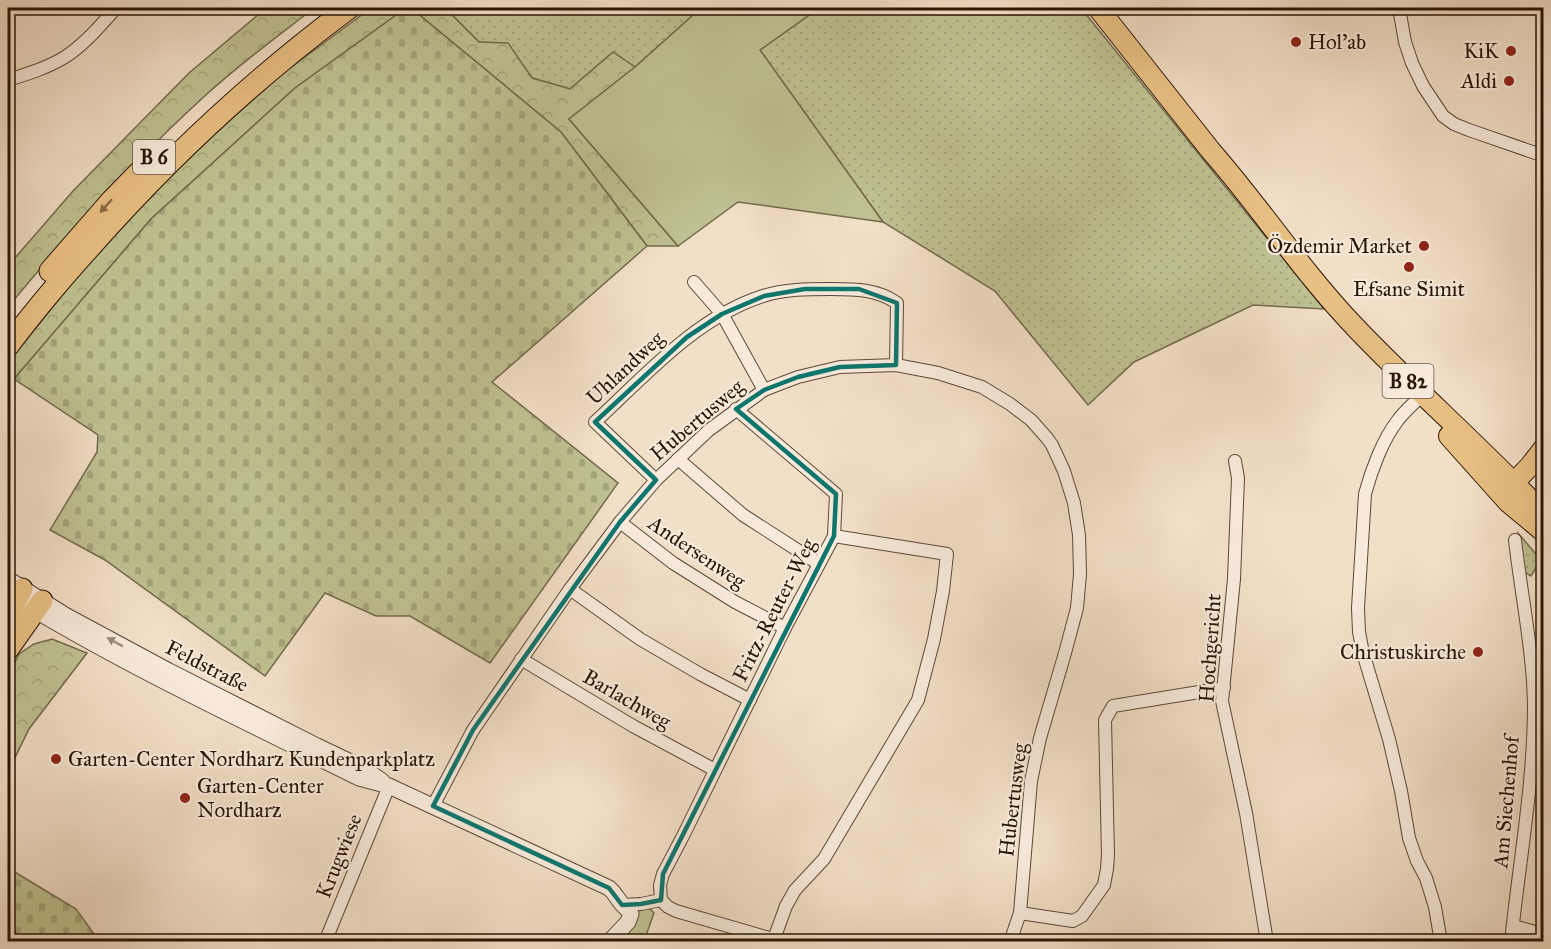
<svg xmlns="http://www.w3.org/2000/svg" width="1551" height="949" viewBox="0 0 1551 949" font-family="'IM FELL Great Primer',serif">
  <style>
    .grass { fill: url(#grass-dots); stroke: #746a4c; stroke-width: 1.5 }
    .forest { fill: url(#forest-crowns); stroke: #746a4c; stroke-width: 1.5 }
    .cemetery { fill: url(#cemetery-stones); stroke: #746a4c; stroke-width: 1.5 }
    .green { fill: #bfc192; stroke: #746a4c; stroke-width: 1.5 }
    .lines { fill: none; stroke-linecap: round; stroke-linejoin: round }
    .minor-casing { stroke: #5c4736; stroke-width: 14 }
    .tertiary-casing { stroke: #5c4736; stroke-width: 17 }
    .primary-casing { stroke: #2a1405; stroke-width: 22 }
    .trunk-casing { stroke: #2a1405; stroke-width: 23 }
    .minor { stroke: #f7eadb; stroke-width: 12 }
    .tertiary { stroke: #f7eadb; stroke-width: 15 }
    .primary { stroke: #e9c084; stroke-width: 20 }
    .trunk { stroke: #e9c084; stroke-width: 21 }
    .oneway { fill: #8a6a44 }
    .oneway2 { fill: #9b8a7b }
    .marked { fill: none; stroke: #0f766e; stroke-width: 4.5; stroke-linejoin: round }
    .poi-dot { fill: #8f2418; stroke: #f7eadb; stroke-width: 2 }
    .labels { text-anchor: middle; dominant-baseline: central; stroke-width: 4.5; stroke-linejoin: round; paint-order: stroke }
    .shield { fill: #f7eadb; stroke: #685445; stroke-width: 1.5 }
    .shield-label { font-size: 20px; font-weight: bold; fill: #2a1405 }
    .poi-label { font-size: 21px; fill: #2a1405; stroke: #f7eadb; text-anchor: end }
    .street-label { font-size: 21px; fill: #2a1405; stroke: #f7eadb }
  </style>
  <defs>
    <pattern id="grass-dots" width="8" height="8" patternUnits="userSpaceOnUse" patternTransform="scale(1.5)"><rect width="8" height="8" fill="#bfc192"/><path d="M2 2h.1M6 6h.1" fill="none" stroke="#a4a57c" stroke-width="1.8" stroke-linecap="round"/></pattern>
    <pattern id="forest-crowns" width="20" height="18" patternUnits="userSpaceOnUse" patternTransform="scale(1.5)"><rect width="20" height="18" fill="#bfc192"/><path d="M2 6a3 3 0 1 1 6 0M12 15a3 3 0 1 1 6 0" fill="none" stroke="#a4a57c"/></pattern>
    <pattern id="cemetery-stones" width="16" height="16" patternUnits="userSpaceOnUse" patternTransform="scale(1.5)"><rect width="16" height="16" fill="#bfc192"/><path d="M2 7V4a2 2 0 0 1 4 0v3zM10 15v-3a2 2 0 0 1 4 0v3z" fill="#a4a57c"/></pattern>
  </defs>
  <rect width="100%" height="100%" fill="#f2dfc7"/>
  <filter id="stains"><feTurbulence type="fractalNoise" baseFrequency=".00333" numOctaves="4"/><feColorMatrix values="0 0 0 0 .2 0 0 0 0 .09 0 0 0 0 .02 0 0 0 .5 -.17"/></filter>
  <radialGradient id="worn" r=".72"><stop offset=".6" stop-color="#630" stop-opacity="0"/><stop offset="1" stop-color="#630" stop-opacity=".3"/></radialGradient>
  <g class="grass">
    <path d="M 445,8 L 701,8 L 635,67 L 612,53 L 570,89 L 532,78 L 508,44 L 479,42 Z"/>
    <path d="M 819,8 L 1081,8 L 1324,309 L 1253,305 L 1134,362 L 1088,405 L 995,291 L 883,222 L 760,50 Z"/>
    <path d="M 1518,533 L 1541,560 L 1531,576 L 1524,572 Z"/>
  </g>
  <g class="forest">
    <path d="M 266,8 L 314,8 C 278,36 241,63 207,94 C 135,159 70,232 8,307 L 8,266 L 73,191 L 189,73 Z"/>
    <path d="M 371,8 L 406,8 L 295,88 L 151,219 L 14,379 L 8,375 L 8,363 L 131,209 L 274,80 Z"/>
    <path d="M 411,8 L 445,8 L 479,42 L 508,43 L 532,78 L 570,89 L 613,52 L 635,67 L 569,119 L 678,246 L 647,246 L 561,132 Z"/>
    <path d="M 52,639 L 87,653 L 29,729 L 8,772 L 8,675 L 19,654 L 34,644 Z"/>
  </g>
  <g class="cemetery">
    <path d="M 406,8 L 411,8 L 561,132 L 647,246 L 492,382 L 618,483 L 490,663 L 410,616 L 376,616 L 325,593 L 265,676 L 105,560 L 50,530 L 97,452 L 98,435 L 14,379 L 151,219 L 295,88 Z"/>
    <path d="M 8,868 L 76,909 L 99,941 L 8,941 Z"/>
  </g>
  <g class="green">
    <path d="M 701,8 L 819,8 L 760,50 L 883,222 L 738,202 L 678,246 L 569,119 L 635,67 Z"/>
    <path d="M 648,907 L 654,913 L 644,941 L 609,942 L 631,914 Z"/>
  </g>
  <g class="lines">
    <g class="minor-casing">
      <g id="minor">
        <path d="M 1399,8 L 1405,42 L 1412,63 L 1423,86 L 1443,116 L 1454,124 L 1469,130 L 1544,156"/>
        <path d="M 8,80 C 27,74 47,68 65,57 C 84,45 101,25 116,8"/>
        <path d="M 694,282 L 722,314 L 764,390"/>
        <path d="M 1418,399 C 1411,406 1404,412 1398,420 C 1383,439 1371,471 1365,494 L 1358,608 L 1359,632 L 1363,653 L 1389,739 L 1401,791 L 1409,838 L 1417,861 L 1426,878 L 1435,907 L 1441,942"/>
        <path d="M 736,409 L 836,494 L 834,536"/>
        <path d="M 678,459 L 743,515 L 819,564"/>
        <path d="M 1235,461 L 1238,478 L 1234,579 L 1222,701 L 1246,813 L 1267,942"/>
        <path d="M 656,480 L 595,422 C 645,376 695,318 763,296 C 784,289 809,289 831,289 C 855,289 877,289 897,303 L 896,365"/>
        <path d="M 620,522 L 673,563 L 735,602 L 785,628"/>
        <path d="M 570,589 L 640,639 L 700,674 L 750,700"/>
        <path d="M 521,659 L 633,726 L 715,770"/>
        <path d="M 433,806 L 473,730 L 570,589 L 620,522 L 656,480 L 709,430 L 764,390 L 798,377 L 840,367 L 896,365 L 938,373 L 982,387 L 1010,404 L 1031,420 L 1047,438 L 1052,445 L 1064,471 L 1074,503 L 1079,535 L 1080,574 L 1077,608 L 1065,653 L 1040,738 L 1031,781 L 1020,913 L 1010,942"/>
        <path d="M 661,900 L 660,885 L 663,874 L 684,834 L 785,628 L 834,536 L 947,554 L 943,591 L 934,639 L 918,700 L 824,859 L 795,890 L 786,906 L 774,939"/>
        <path d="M 622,905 L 641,904 L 661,900 L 668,907 L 676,911 L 783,942"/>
        <path d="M 1020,913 L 1073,921 L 1082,916 L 1104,885 L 1107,869 L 1108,855 L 1105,720 L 1113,706 L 1224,688"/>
        <path d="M 1513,926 L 1532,931 L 1544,941"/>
        <path d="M 325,942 L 389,786"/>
        <path d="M 1511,942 C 1519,863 1534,784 1534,704 C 1533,651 1521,593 1515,540"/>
      </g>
    </g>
    <g class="tertiary-casing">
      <g id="tertiary">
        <path d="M 8,579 L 65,615 L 169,671 L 317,746 L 363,768 L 382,781"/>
        <path d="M 8,594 C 120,663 240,719 359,778 L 389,786 L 609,888 C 615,893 617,898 621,903 C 625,908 628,909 631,914 L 628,922 L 609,942"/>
      </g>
    </g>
    <g class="primary-casing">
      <g id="primary">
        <path d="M 1098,8 L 1211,151 C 1261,208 1303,273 1356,328 C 1416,391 1483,449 1544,514"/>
        <path d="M 1449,436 L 1508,502 L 1544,532"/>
        <path d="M 1506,491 L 1530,466 L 1544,448"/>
      </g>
    </g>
    <g class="trunk-casing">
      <g id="trunk">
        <path d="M 50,271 L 112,200 L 154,157"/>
        <path d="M 8,346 C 34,311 63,277 92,245 C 170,157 255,78 349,8"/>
        <path d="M 8,623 L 13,606 L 22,589"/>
        <path d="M 8,649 L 42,601"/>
      </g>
    </g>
    <use href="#minor" class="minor"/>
    <use href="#tertiary" class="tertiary"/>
    <use href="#primary" class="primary"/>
    <use href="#trunk" class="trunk"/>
  </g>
  <defs><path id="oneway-solid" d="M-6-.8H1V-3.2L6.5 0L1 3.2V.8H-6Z" transform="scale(1.5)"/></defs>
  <use class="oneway" href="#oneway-solid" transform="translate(106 206) rotate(132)"/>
  <use class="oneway2" href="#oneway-solid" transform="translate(115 642) rotate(-151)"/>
  <path class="marked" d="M 805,289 L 859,289 L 897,303 L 896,365 L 840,367 L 798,377 L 764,390 L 736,409 L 836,494 L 834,536 L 663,874 L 661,900 L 641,904 L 622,905 L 609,888 L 433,806 L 473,730 L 620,522 L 656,480 L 595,422 L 687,337 L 722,314 L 764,296 Z"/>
  <g class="poi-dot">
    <circle cx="1296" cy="42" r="6"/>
    <circle cx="1511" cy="51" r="6"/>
    <circle cx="1509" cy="81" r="6"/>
    <circle cx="1424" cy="246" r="6"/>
    <circle cx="1409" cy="267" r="6"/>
    <circle cx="1478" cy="652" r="6"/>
    <circle cx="56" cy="759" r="6"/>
    <circle cx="185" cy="798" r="6"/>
  </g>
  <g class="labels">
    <g class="shield">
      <rect x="133" y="140" width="42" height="34" rx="4.5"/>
      <rect x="1382.5" y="364" width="51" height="34" rx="4.5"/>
    </g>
    <g class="shield-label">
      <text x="154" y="157">B 6</text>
      <text x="1408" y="381">B 82</text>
    </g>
    <g class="poi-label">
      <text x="1308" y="42" text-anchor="start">Hol'ab</text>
      <text x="1499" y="51">KiK</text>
      <text x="1497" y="81">Aldi</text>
      <text x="1412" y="246">Özdemir Market</text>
      <text x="1409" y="289" text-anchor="middle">Efsane Simit</text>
      <text x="1466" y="652">Christuskirche</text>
      <text x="68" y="759" text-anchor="start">Garten-Center Nordharz Kundenparkplatz</text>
      <text x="197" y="786" text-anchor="start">Garten-Center<tspan x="197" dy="24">Nordharz</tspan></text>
    </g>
    <g class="street-label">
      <text transform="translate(625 368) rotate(-43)">Uhlandweg</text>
      <text transform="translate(697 420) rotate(-40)">Hubertusweg</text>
      <text transform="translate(697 552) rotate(34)">Andersenweg</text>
      <text transform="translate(774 610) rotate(-63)">Fritz-Reuter-Weg</text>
      <text transform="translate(1210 648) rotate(-86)">Hochgericht</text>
      <text transform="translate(207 666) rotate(27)">Feldstraße</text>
      <text transform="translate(627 699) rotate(30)">Barlachweg</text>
      <text transform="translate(1013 800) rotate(-83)">Hubertusweg</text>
      <text transform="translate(1506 802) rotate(-85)">Am Siechenhof</text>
      <text transform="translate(339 856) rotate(-68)">Krugwiese</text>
    </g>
  </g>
  <rect width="1551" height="949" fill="none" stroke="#f2dfc7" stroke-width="30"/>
  <rect x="9" y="9" width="1533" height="931" fill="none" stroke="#2a1405" stroke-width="3"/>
  <rect x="15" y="15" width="1521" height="919" fill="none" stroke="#2a1405" stroke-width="1.5"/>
  <rect width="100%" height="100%" filter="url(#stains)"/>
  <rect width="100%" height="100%" fill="url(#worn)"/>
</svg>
